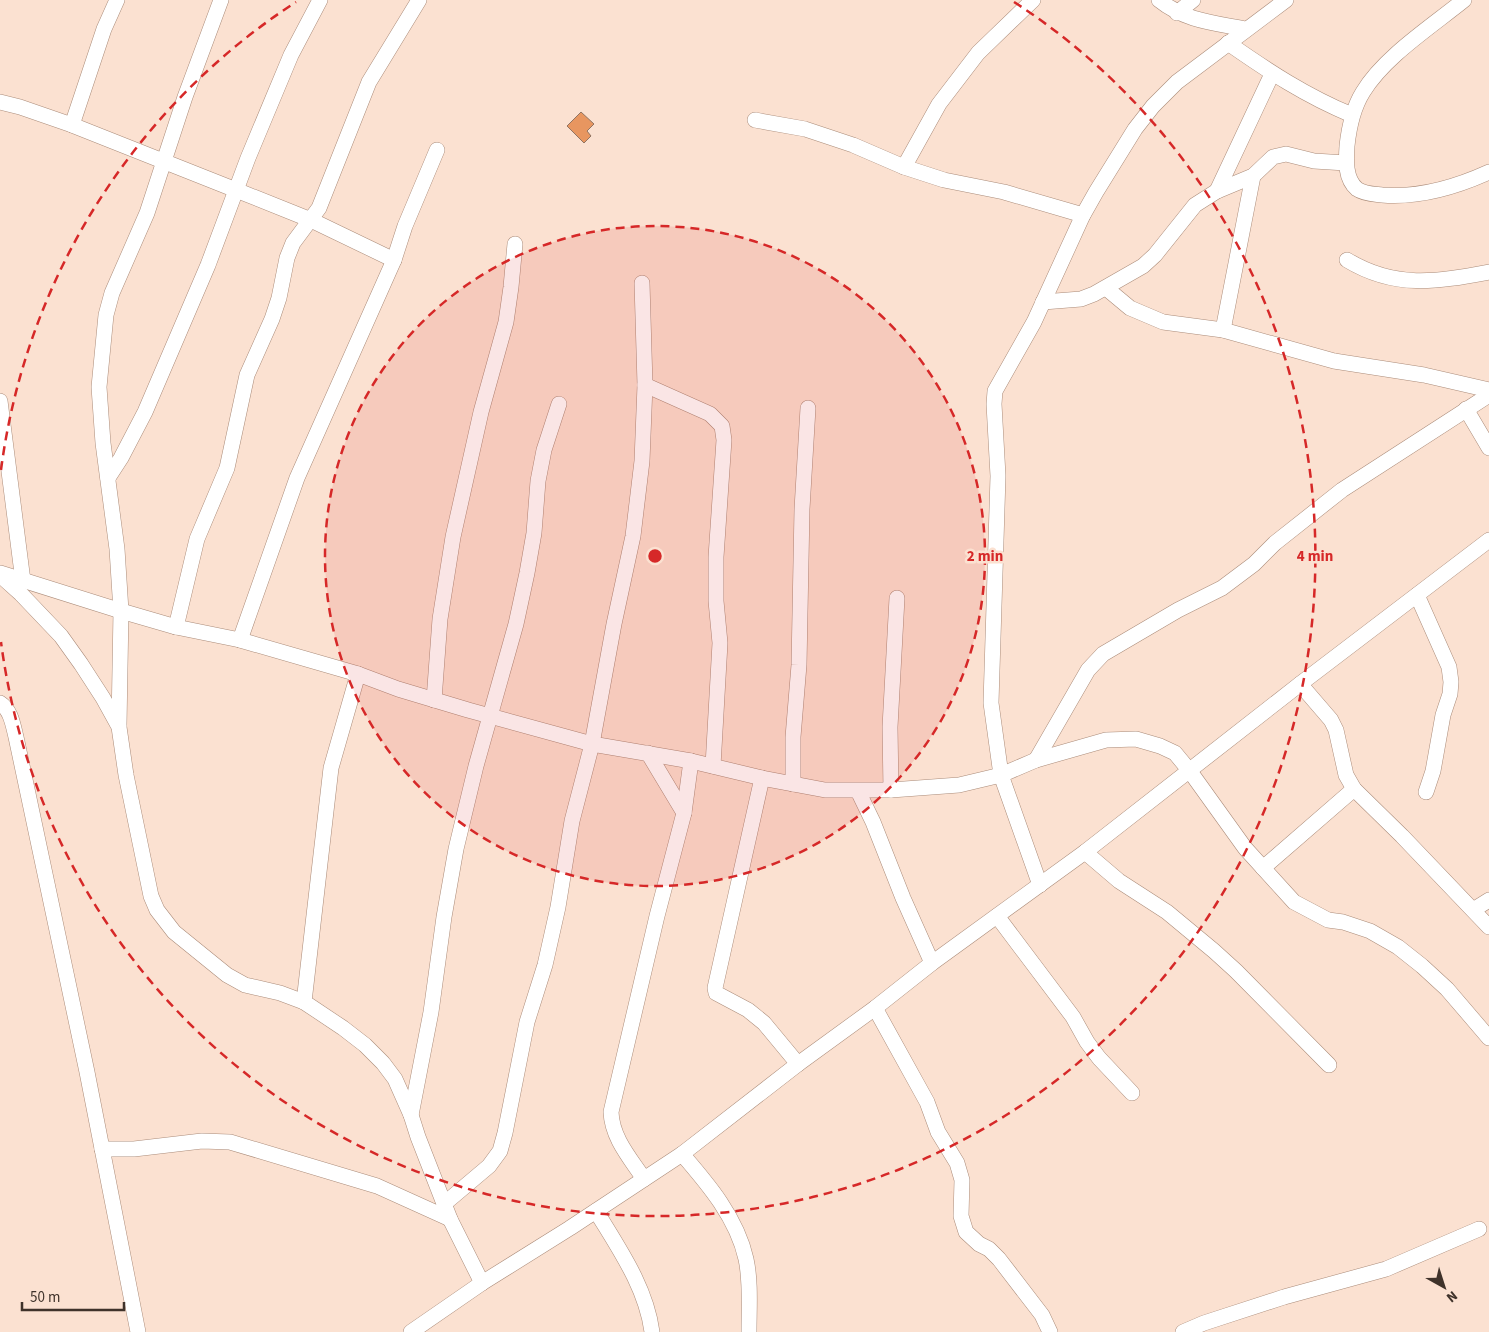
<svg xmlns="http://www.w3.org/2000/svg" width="1489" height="1332" viewBox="0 0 1489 1332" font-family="'Source Sans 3',sans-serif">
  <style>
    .building { fill: #e89660; stroke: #917462 }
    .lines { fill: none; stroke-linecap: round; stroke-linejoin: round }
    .minor-casing { stroke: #ab8c7a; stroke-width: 16 }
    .minor { stroke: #fff; stroke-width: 15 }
    .ring { fill: none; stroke: #d62828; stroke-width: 2.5; stroke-dasharray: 9 6 }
    .centre { fill: #d62828; stroke: #fbe1d1; stroke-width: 2.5 }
    .ring-label { font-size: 15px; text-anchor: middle; font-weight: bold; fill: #d62828; stroke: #fbe1d1; stroke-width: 5; stroke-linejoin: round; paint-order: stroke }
  </style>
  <rect width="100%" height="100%" fill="#fbe1d1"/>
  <path class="building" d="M 581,112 L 594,124 L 587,131 L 591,136 L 584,143 L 567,126 Z"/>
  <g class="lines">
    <g class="minor-casing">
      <g id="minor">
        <path d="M 1159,0 C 1185,21 1215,23 1246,29"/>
        <path d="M 1464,0 C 1432,26 1384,57 1363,92 C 1353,108 1349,127 1347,146 C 1346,160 1345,179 1357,189 C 1364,194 1374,194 1382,195 C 1419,198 1456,187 1489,172"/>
        <path d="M 1177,13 L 1193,0"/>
        <path d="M 1228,43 C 1268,71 1306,96 1352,115"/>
        <path d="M 0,102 L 20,107 L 72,125 L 236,190 L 311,220 L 394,260"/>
        <path d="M 755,120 L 805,129 L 853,145 L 904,167 L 944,180 L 1004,192 L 1083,215"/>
        <path d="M 72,125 L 104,29 L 117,0"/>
        <path d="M 904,167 L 939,104 L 978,53 L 1033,0"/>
        <path d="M 1217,191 L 1272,74"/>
        <path d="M 1347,260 C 1395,289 1436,282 1489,272"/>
        <path d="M 1106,288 L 1130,308 L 1163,322 L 1223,330 L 1334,361 L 1424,375 L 1489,390"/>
        <path d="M 1043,302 L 1081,299 L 1094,294 L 1143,266 L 1155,255 L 1195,205 L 1217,191 L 1253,176 L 1273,157 L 1286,154 L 1314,161 L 1346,163"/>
        <path d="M 1223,330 L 1253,176"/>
        <path d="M 645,385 L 710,414 L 722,426 L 724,440 L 716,557 L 716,601 L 720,643 L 713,766"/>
        <path d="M 0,401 L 23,581"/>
        <path d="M 1466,409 L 1489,448"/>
        <path d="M 108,478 L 121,458 L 145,412 L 208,265 L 248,158 L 291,55 L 320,0"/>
        <path d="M 0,573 L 121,611 L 176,627 L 240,640 L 358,674 L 398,689 L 468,710 L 592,744 L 691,761 L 762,778 L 825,790 L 891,790 L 959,785 L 1001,775 L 1036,760 L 1106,740 L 1136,739 L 1160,746 L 1175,753 L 1189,770 L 1245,848 L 1294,902 L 1328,920 L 1343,922 L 1370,931 L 1398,947 L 1422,966 L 1447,989 L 1489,1038"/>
        <path d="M 1,576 L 21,594 L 61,636 L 81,664 L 103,698 L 119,727 L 126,775 L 151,896 L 157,910 L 174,932 L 227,975 L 245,985 L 280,993 L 304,1002 L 343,1028 L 365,1045 L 383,1063 L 395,1079 L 411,1115 L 418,1137 L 450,1219 L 482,1283"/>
        <path d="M 1417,595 L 1449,667 L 1451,682 L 1450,694 L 1443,715 L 1433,771 L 1426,792"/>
        <path d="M 176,627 L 197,539 L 227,468 L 247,375 L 272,319 L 279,298 L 287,258 L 293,243 L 319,208 L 369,82 L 419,0"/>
        <path d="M 240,640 L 297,478 L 394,260 L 405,226 L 437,150"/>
        <path d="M 1300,684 L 1331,720 L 1336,730 L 1346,775 L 1354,789 L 1402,836 L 1489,927"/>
        <path d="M 434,700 L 440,619 L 453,537 L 481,412 L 506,322 L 511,287 L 515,244"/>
        <path d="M 0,703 C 11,710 13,725 16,737 L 87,1072 L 138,1332"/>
        <path d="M 119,725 L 121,611 L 117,549 L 103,443 L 99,387 L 106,315 L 112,293 L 147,213 L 185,97 L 221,0"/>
        <path d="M 648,753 L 684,813"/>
        <path d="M 1036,760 L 1088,670 L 1103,654 L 1178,610 L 1222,588 L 1254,564 L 1275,543 L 1342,490 L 1489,395"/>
        <path d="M 762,778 L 715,988 L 716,993 L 748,1010 L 764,1023 L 798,1064"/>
        <path d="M 793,784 L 793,737 L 799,665 L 802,509 L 808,408"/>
        <path d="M 891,790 L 890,727 L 897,598"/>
        <path d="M 858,791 L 873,822 L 903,898 L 932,963"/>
        <path d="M 1085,852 L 1119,881 L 1167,912 L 1214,951 L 1236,971 L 1329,1065"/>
        <path d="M 1263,868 L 1354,789"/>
        <path d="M 1040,885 L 1001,775 L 991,703 L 998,476 L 994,404 L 995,391 L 1034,322 L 1083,215 L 1096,192 L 1135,129 L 1153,106 L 1177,82 L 1286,0"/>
        <path d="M 1473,910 L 1489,900"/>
        <path d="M 997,916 L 1073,1017 L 1087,1042 L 1099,1058 L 1132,1093"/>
        <path d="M 304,1002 L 331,768 L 358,674"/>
        <path d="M 875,1008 L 927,1102 L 938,1132 L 957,1163 L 962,1180 L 961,1216 L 966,1232 L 979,1244 L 989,1249 L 999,1259 L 1042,1315 L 1050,1332"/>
        <path d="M 411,1115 L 431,1012 L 444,917 L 456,849 L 476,766 L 516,624 L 527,573 L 534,533 L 538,481 L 544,450 L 559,404"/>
        <path d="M 102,1149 L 134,1149 L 202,1141 L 230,1142 L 377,1186 L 450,1219"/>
        <path d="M 682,1154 C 708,1184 737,1218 746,1259 C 751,1282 749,1308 749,1332"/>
        <path d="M 644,1179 C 630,1158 612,1138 611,1112 L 657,916 L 684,813 L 691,761"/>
        <path d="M 444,1204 L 489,1166 L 500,1151 L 505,1133 L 527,1022 L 545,965 L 558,907 L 572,821 L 592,744 L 614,624 L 633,536 L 642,461 L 645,385 L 642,283"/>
        <path d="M 596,1211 C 619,1249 646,1287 652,1332"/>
        <path d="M 411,1332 L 482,1283 L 570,1228 L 682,1154 L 798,1064 L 875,1008 L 932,963 L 1085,852 L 1300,684 L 1489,540"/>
        <path d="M 1183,1332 L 1204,1323 L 1284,1297 L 1386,1269 L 1479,1229"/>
      </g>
    </g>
    <use href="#minor" class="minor"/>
  </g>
  <circle cx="655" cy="556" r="330" fill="#d62828" fill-opacity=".12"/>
  <g class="ring">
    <circle cx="655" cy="556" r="330"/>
    <path d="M1 470A660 660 0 0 1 296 2M1014 2A660 660 0 1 1 1 642"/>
  </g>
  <circle cx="655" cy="556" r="8" class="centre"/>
  <g class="ring-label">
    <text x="985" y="561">2 min</text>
    <text x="1315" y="561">4 min</text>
  </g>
  <g transform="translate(1444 1287) rotate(141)" stroke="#fbe1d1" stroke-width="4" paint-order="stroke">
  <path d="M0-4L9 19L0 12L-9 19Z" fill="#3f322a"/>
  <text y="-8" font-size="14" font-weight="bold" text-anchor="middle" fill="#3f322a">N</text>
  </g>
  <path d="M22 1302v8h102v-8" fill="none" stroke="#3f322a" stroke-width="2.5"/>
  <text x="30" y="1302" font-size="15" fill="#3f322a" stroke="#fbe1d1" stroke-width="4" paint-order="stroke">50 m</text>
</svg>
